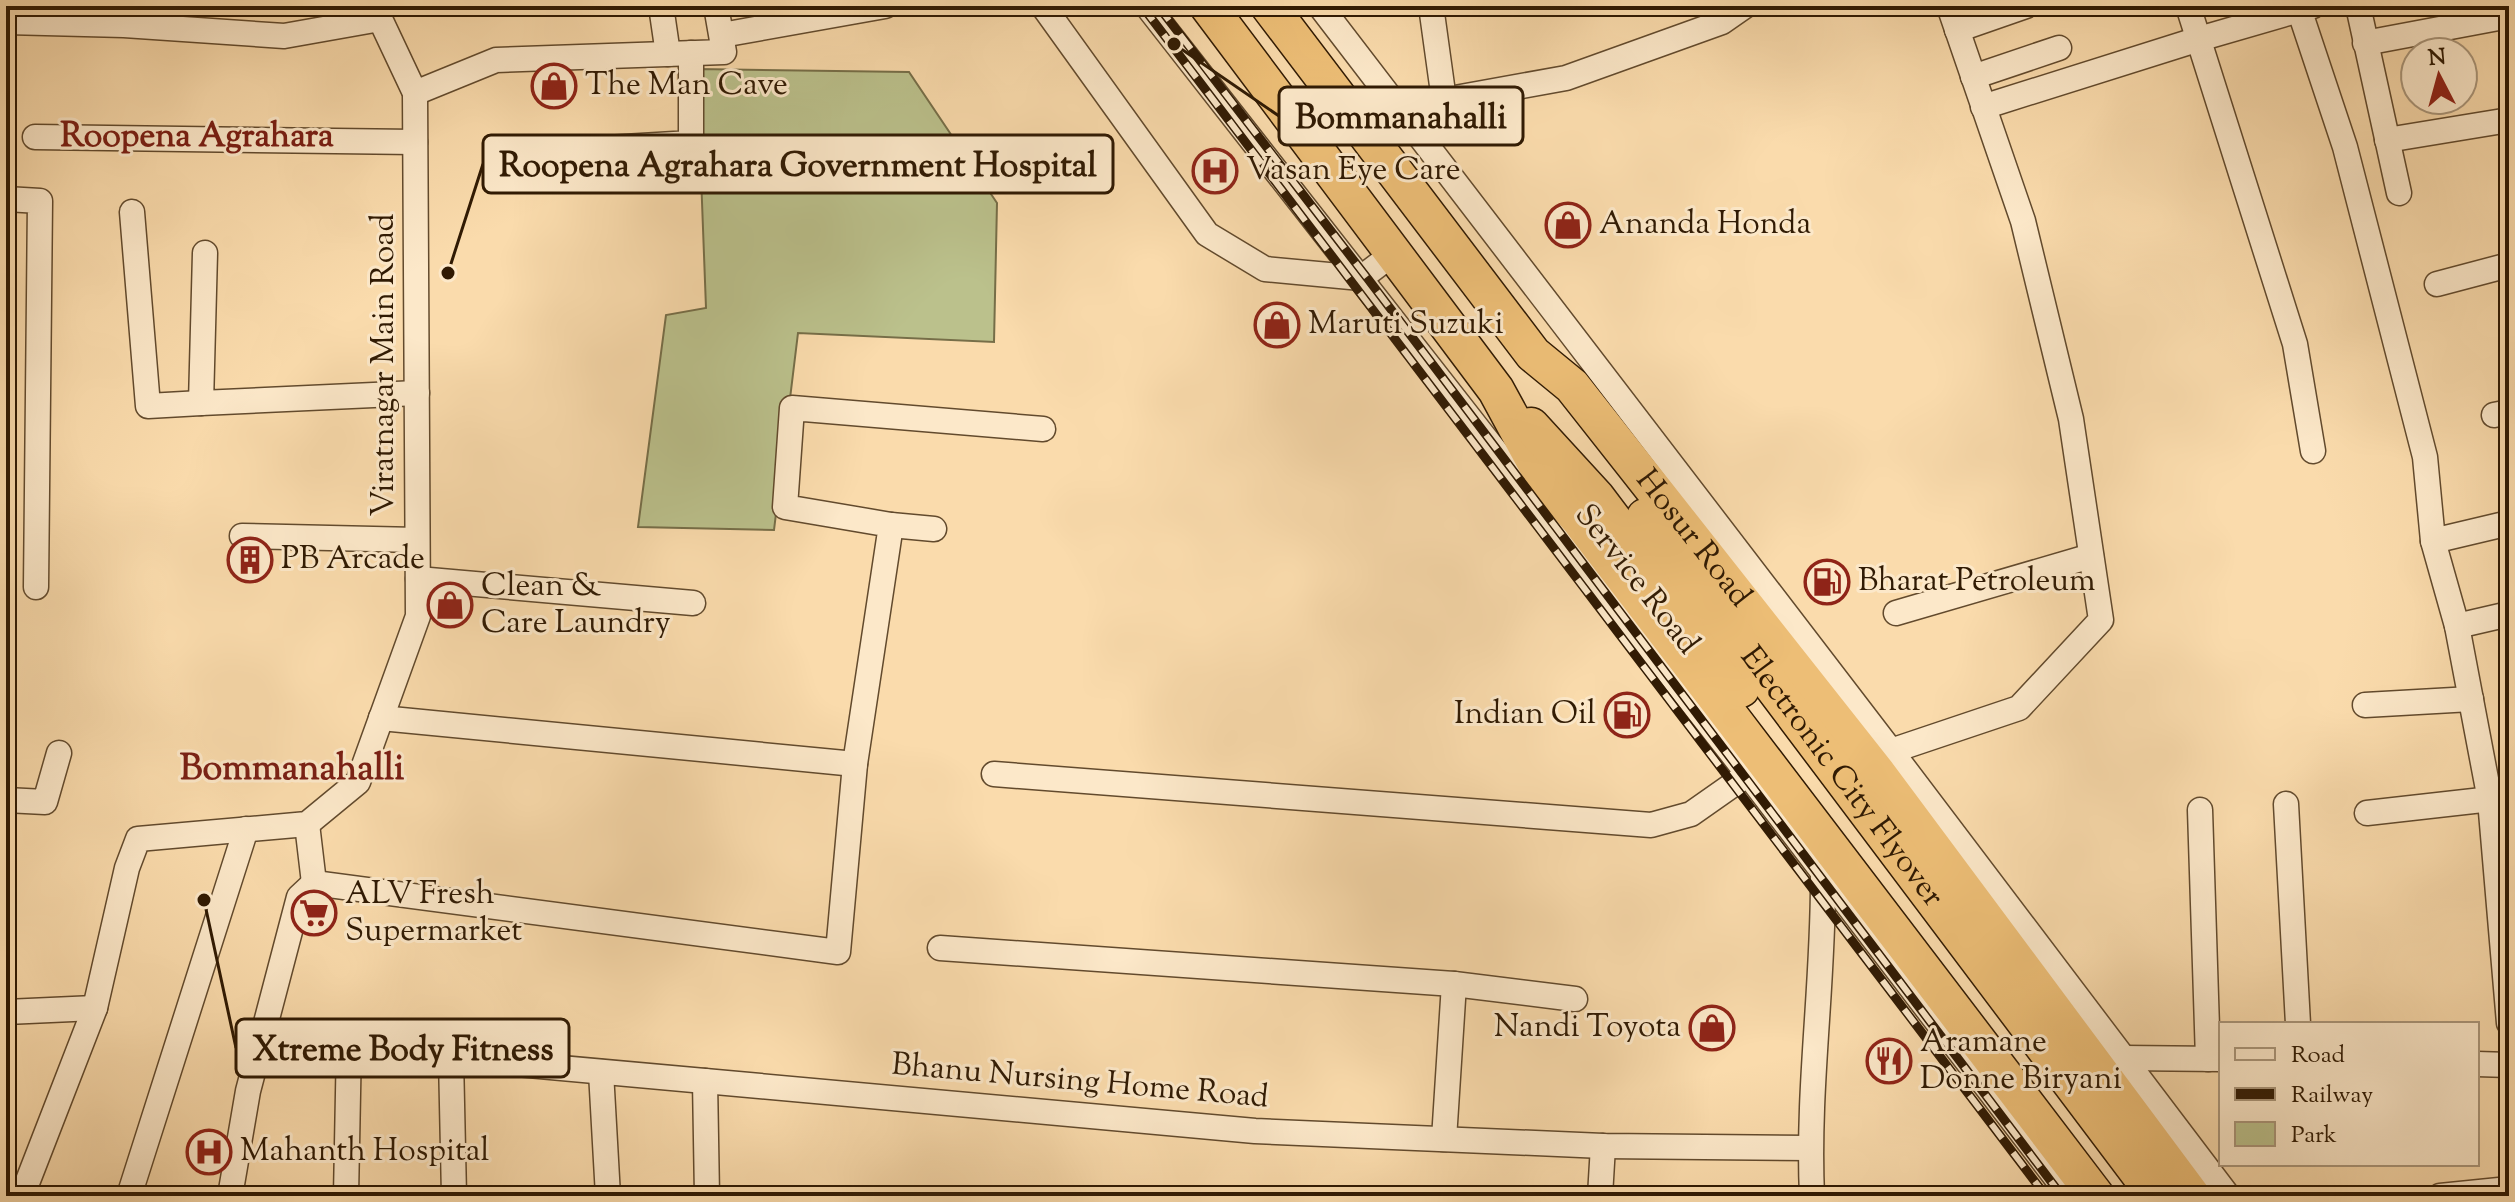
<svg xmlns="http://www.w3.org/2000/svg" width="2515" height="1202" viewBox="0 0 2515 1202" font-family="'Sorts Mill Goudy',serif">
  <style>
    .green { fill: #bbc18c; stroke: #766e48; stroke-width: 2 }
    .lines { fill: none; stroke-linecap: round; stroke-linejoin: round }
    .minor-casing { stroke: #624a2d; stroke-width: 27 }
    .highway-casing { stroke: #301a03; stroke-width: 39 }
    .minor { stroke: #fce8c9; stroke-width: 24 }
    .highway { stroke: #edbe76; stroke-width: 36 }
    .rail-casing { stroke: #301a03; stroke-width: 9 }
    .rail { stroke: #fce8c9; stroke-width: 6; stroke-dasharray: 18; stroke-linecap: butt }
    .labels { text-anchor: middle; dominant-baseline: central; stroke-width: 6; stroke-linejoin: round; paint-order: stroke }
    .poi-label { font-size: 32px; fill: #301a03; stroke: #fce8c9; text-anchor: start }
    .street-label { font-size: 32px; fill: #301a03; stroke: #fce8c9 }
    .neighbourhood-label { font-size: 34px; font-weight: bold; fill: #7a1f14; stroke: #fce8c9 }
    .quarter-label { font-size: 36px; font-weight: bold; fill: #7a1f14; stroke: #fce8c9 }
    .leader { fill: none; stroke: #301a03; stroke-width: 3 }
    .callout-dot { fill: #301a03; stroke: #fce8c9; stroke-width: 3 }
    .callout { fill: #fce8c9; stroke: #301a03; stroke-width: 3 }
    .callout-label { font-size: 34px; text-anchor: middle; font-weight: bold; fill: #301a03 }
  </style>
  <rect width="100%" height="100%" fill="#fadbac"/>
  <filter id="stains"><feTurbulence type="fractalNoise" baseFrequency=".0025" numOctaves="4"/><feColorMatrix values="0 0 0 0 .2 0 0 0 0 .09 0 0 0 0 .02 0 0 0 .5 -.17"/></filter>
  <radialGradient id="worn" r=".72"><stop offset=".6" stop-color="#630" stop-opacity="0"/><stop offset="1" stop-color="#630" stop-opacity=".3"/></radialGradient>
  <path class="green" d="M 697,69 L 909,72 L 997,203 L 994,342 L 798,333 L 774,530 L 638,527 L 666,315 L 706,308 Z"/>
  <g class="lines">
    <g class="minor-casing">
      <g id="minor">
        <path d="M 661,6 L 668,54"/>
        <path d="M 1043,6 L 1207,234 L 1265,269 L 1361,278 L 1394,253"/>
        <path d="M 1147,6 L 1748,774 L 2070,1196"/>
        <path d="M 1320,6 L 1891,751 L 2228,1196"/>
        <path d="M 1431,6 L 1444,100"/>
        <path d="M 2188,6 L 2295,344 L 2313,451"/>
        <path d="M 2298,6 L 2345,147 L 2425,457 L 2433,541 L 2457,626 L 2490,800 L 2509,1023"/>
        <path d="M 2358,6 L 2399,193"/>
        <path d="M 6,22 L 124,25 L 284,36 L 380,19"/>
        <path d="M 1957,30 L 2026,6"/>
        <path d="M 722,35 L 885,6"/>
        <path d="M 2365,43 L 2509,16"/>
        <path d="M 1973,77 L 2059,48"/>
        <path d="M 415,93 L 496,60 L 724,52 L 716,6"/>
        <path d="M 1983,107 L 2199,39 L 2313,6"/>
        <path d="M 1412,129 L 1444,100 L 1566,78 L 1722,22 L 1745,6"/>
        <path d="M 35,137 L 415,142"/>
        <path d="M 2387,140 L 2509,120"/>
        <path d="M 607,148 L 691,143 L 691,53"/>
        <path d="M 6,199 L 40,201 L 36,587"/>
        <path d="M 132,212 L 148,406 L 201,403"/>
        <path d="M 205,253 L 201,403 L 417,393"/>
        <path d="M 2437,284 L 2509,265"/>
        <path d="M 2494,415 L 2509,412"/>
        <path d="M 891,525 L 934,529"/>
        <path d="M 242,536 L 417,540"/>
        <path d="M 2433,541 L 2509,523"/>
        <path d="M 418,579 L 693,603"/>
        <path d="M 1896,613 L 2091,556"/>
        <path d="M 2457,626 L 2509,614"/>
        <path d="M 2365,705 L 2471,699"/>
        <path d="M 381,718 L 855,764"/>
        <path d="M 1891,751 L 2019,708 L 2101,620 L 2071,419 L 2023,221 L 1949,6"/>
        <path d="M 994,774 L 1651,825 L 1691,814 L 1748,774"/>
        <path d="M 6,800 L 45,802 L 59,753"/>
        <path d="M 2286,804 L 2298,1024"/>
        <path d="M 2200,810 L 2208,1059"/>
        <path d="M 2367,813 L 2509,797"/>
        <path d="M 307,824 L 314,883"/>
        <path d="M 314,883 L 838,952 L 855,764 L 891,525 L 785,507 L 792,408 L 1043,429"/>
        <path d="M 940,948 L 1454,984 L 1575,999"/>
        <path d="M 6,1012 L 95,1008"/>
        <path d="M 451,1058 L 454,1196"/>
        <path d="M 2124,1058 L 2221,1059"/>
        <path d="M 2477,1064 L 2509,1065"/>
        <path d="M 601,1072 L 608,1196"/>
        <path d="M 705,1081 L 707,1196"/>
        <path d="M 1444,1139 L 1454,984"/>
        <path d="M 22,1196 L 95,1008 L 127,868 L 138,839 L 307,824 L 358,782 L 418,616 L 415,93 L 374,6"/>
        <path d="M 129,1196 L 246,829"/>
        <path d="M 230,1196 L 248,1091 L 299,897 L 314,883"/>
        <path d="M 346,1196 L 349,1042 L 451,1058 L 1255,1131 L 1603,1146 L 1810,1148"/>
        <path d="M 1600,1196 L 1603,1146"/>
        <path d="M 1812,1196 C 1807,1088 1824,981 1823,874"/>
        <path d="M 2440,1196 L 2509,1189"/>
      </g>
    </g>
    <g class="highway-casing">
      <g id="highway">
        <path d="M 1208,6 L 1496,390 L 1546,482 L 1579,519 L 1734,721 L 2096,1196"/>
        <path id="s1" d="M 1269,6 L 1533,354 L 1572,386 L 1878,774 L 2192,1196"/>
        <path d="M 1531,426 L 1597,498 L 1741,689"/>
        <path id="s2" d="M 1645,517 L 2156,1196"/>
      </g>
    </g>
    <use href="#minor" class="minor"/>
    <use href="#highway" class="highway"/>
    <g class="rail-casing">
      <g id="rail">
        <path d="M 1142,6 L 2046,1196"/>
        <path d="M 1158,6 L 1368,279 L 2062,1196"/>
      </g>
    </g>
    <use href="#rail" class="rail"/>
  </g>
  <defs>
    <g id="shop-ring" transform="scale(2.3)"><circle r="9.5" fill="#fce8c9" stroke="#8f2418" stroke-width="1.5"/><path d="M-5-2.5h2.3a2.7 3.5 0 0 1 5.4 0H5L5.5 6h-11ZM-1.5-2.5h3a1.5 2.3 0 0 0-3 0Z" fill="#8f2418"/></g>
    <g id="hospital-ring" transform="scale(2.3)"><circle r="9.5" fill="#fce8c9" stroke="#8f2418" stroke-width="1.5"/><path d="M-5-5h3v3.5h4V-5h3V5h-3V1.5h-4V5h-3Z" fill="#8f2418"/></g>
    <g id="building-ring" transform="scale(2.3)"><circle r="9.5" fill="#fce8c9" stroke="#8f2418" stroke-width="1.5"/><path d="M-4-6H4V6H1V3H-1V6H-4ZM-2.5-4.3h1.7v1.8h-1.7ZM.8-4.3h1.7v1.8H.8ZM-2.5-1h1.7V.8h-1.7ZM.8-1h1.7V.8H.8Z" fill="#8f2418"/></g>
    <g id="fuel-ring" transform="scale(2.3)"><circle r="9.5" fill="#fce8c9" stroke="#8f2418" stroke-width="1.5"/><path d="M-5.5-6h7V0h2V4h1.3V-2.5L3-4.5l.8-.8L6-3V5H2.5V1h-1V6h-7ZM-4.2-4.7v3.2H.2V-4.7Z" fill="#8f2418"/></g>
    <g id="supermarket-ring" transform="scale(2.3)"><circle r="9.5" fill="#fce8c9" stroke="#8f2418" stroke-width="1.5"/><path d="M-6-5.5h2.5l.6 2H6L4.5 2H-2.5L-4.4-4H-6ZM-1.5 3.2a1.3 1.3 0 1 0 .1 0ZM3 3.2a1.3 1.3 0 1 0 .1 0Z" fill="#8f2418"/></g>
    <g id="restaurant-ring" transform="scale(2.3)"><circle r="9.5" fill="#fce8c9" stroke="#8f2418" stroke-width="1.5"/><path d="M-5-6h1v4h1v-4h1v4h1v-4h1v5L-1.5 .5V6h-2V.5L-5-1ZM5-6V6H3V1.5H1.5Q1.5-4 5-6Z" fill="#8f2418"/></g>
  </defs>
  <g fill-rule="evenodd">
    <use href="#shop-ring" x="554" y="86"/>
    <use href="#hospital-ring" x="1215" y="171"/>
    <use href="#shop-ring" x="1568" y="225"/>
    <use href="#shop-ring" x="1277" y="325"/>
    <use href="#building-ring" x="250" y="560"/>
    <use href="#fuel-ring" x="1827" y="582"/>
    <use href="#shop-ring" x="450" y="605"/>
    <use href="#fuel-ring" x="1627" y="715"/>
    <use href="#supermarket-ring" x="314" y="913"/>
    <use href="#shop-ring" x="1712" y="1028"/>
    <use href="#restaurant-ring" x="1889" y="1061"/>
    <use href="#hospital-ring" x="209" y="1152"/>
  </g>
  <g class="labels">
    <g class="poi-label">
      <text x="585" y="86">The Man Cave</text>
      <text x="1246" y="171">Vasan Eye Care</text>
      <text x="1599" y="225">Ananda Honda</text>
      <text x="1308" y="325">Maruti Suzuki</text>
      <text x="281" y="560">PB Arcade</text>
      <text x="1858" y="582">Bharat Petroleum</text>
      <text x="481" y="587">Clean &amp;<tspan x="481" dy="37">Care Laundry</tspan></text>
      <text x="1596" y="715" text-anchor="end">Indian Oil</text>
      <text x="345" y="895">ALV Fresh<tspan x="345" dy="37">Supermarket</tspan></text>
      <text x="1681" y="1028" text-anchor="end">Nandi Toyota</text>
      <text x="1920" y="1043">Aramane<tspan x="1920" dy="37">Donne Biryani</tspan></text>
      <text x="240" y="1152">Mahanth Hospital</text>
    </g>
    <g class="street-label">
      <text transform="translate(385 365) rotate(-90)">Viratnagar Main Road</text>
      <text stroke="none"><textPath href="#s1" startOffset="682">Hosur Road</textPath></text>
      <text transform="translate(1636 580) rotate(52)">Service Road</text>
      <text stroke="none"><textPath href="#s2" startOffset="326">Electronic City Flyover</textPath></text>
      <text transform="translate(1080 1082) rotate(5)">Bhanu Nursing Home Road</text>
    </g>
    <g class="neighbourhood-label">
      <text x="197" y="137">Roopena Agrahara</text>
    </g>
    <g class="quarter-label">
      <text x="292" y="770">Bommanahalli</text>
    </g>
  </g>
  <path class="leader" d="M1174 44L1279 116M448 273L483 164M204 900L236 1048"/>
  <g class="callout-dot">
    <circle cx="1174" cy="44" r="8"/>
    <circle cx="448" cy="273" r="8"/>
    <circle cx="204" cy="900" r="8"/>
  </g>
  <g class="callout">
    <rect x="1279" y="87" width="244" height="58" rx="8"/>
    <rect x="483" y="135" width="630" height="58" rx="8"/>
    <rect x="236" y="1019" width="333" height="58" rx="8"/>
  </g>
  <g class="callout-label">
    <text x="1401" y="128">Bommanahalli</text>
    <text x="798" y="176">Roopena Agrahara Government Hospital</text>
    <text x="403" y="1060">Xtreme Body Fitness</text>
  </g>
  <rect width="2515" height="1202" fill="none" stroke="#fadbac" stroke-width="32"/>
  <rect x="8" y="8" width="2499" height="1186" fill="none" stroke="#301a03" stroke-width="4"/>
  <rect x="16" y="16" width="2483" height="1170" fill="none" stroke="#301a03" stroke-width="2"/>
  <rect x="2219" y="1022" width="260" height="144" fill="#fce8c9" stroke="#aa967a" stroke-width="2"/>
  <rect x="2235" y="1048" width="40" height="12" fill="#fce8c9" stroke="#aa967a" stroke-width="2"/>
  <text x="2291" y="1062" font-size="24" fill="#301a03">Road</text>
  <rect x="2235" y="1088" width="40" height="12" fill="#301a03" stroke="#aa967a" stroke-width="2"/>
  <text x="2291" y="1102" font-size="24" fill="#301a03">Railway</text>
  <rect x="2235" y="1122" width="40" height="24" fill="#bbc18c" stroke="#aa967a" stroke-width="2"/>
  <text x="2291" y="1142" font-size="24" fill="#301a03">Park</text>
  <g transform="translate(2439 76) rotate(354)"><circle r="38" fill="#fce8c9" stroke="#aa967a" stroke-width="2"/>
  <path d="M0-6L14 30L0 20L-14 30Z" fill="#8f2418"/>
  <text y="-12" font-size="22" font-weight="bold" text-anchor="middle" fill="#301a03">N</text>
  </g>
  <rect width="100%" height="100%" filter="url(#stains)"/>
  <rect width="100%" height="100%" fill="url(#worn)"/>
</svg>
